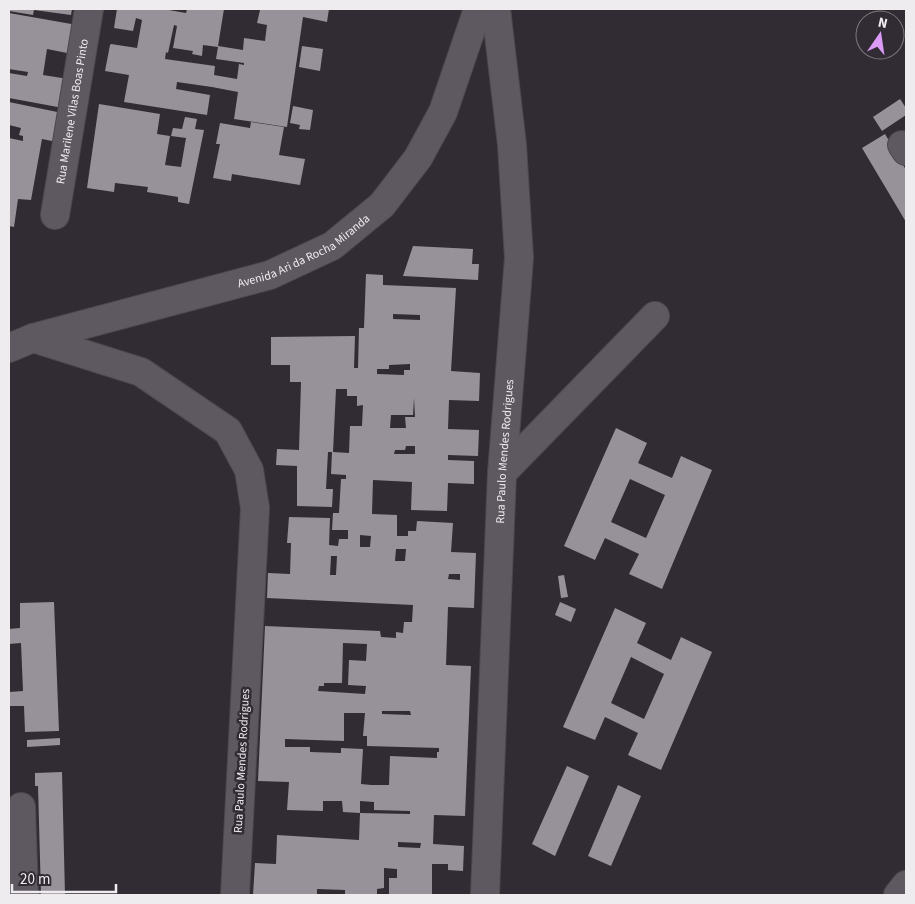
<svg xmlns="http://www.w3.org/2000/svg" width="915" height="904" viewBox="0 0 915 904" font-family="'Source Sans 3',sans-serif">
  <style>
    .building { fill: #979299; fill-rule: evenodd }
    .lines { fill: none; stroke-linecap: round; stroke-linejoin: round }
    .minor-casing { stroke: #4c494d; stroke-width: 30 }
    .minor { stroke: #5e5960; stroke-width: 28 }
    .labels { text-anchor: middle; dominant-baseline: central; stroke-width: 5; stroke-linejoin: round; paint-order: stroke }
    .street-label { font-size: 12px; fill: #efecf0; stroke: #312c33 }
  </style>
  <rect width="100%" height="100%" fill="#312c33"/>
  <g class="building">
    <path d="M 9,9 L 72,9 L 71,15 L 34,10 L 33,15 L 9,11 Z"/>
    <path d="M 117,9 L 163,9 L 186,13 L 187,9 L 224,9 L 218,46 L 243,50 L 244,38 L 265,41 L 267,25 L 257,23 L 260,10 L 256,9 L 329,9 L 327,22 L 303,17 L 287,127 L 234,119 L 238,92 L 212,87 L 177,82 L 176,89 L 210,95 L 207,115 L 124,102 L 129,75 L 105,71 L 110,45 L 111,44 L 137,48 L 142,20 L 136,18 L 133,31 L 114,28 ZM 174,25 L 177,26 L 173,48 L 193,51 L 192,54 L 202,56 L 203,45 L 218,47 L 216,59 L 244,63 L 244,65 L 239,64 L 237,79 L 214,75 L 215,66 L 165,59 L 166,52 L 168,53 Z"/>
    <path d="M 9,13 L 77,25 L 72,54 L 47,49 L 43,75 L 68,79 L 63,108 L 9,98 L 9,73 L 27,76 L 28,72 L 9,69 Z"/>
    <path d="M 302,46 L 323,49 L 320,71 L 299,67 Z"/>
    <path d="M 900,99 L 906,108 L 906,115 L 882,131 L 873,117 Z"/>
    <path d="M 9,102 L 62,113 L 57,142 L 42,139 L 31,200 L 18,199 L 14,227 L 9,226 L 9,138 L 23,141 L 23,136 L 19,135 L 21,128 L 9,125 Z"/>
    <path d="M 99,104 L 160,114 L 157,134 L 170,136 L 165,165 L 181,167 L 186,138 L 171,136 L 173,128 L 182,129 L 185,117 L 197,119 L 195,129 L 204,130 L 189,204 L 178,202 L 178,197 L 147,192 L 148,187 L 115,183 L 114,192 L 87,188 Z"/>
    <path d="M 293,106 L 313,110 L 310,130 L 299,129 L 300,125 L 290,123 Z"/>
    <path d="M 251,122 L 284,127 L 279,155 L 305,159 L 300,185 L 232,174 L 231,181 L 213,178 L 220,144 L 216,144 L 220,123 L 250,128 Z"/>
    <path d="M 885,134 L 906,170 L 906,222 L 862,148 Z"/>
    <path d="M 413,246 L 473,249 L 472,264 L 479,264 L 478,280 L 403,276 Z"/>
    <path d="M 366,274 L 383,275 L 383,285 L 456,288 L 451,371 L 480,373 L 479,401 L 449,400 L 448,429 L 479,430 L 478,456 L 448,455 L 448,460 L 474,461 L 474,484 L 448,483 L 447,511 L 411,510 L 412,482 L 373,480 L 372,514 L 397,515 L 397,536 L 408,536 L 408,531 L 416,531 L 417,521 L 453,523 L 451,552 L 476,553 L 474,608 L 448,607 L 446,665 L 471,666 L 465,816 L 434,815 L 433,844 L 464,846 L 463,871 L 448,870 L 448,864 L 432,864 L 432,895 L 389,895 L 389,878 L 397,878 L 397,869 L 384,868 L 384,888 L 377,889 L 377,895 L 345,895 L 345,890 L 317,889 L 317,895 L 253,895 L 255,863 L 276,864 L 277,835 L 359,840 L 360,813 L 410,814 L 410,811 L 374,810 L 374,802 L 360,801 L 360,813 L 343,812 L 342,801 L 323,801 L 323,811 L 287,810 L 289,782 L 258,781 L 265,626 L 380,631 L 381,637 L 396,638 L 396,632 L 403,633 L 404,622 L 412,622 L 413,605 L 267,598 L 268,573 L 290,574 L 291,543 L 287,543 L 289,517 L 330,518 L 329,545 L 338,546 L 339,539 L 348,539 L 348,530 L 332,530 L 333,513 L 339,513 L 341,479 L 346,479 L 346,475 L 331,474 L 332,452 L 328,452 L 326,489 L 333,489 L 332,507 L 297,506 L 297,466 L 276,465 L 277,449 L 299,450 L 301,382 L 290,382 L 290,365 L 271,365 L 271,337 L 355,336 L 354,368 L 358,368 L 359,328 L 364,328 ZM 393,314 L 420,315 L 420,320 L 393,319 ZM 410,364 L 410,370 L 404,370 L 404,375 L 377,374 L 377,369 L 389,369 L 389,365 ZM 336,389 L 347,389 L 347,396 L 357,396 L 357,406 L 363,405 L 362,426 L 350,426 L 349,453 L 333,452 ZM 414,398 L 415,417 L 405,417 L 406,428 L 390,428 L 391,415 L 413,415 ZM 406,446 L 415,446 L 415,454 L 394,454 L 395,450 L 405,450 ZM 360,535 L 371,536 L 370,547 L 360,547 ZM 396,549 L 406,549 L 405,561 L 395,561 ZM 331,556 L 337,556 L 336,575 L 330,575 ZM 449,574 L 460,574 L 460,580 L 448,579 ZM 343,643 L 367,644 L 366,661 L 349,660 L 348,685 L 366,686 L 365,694 L 318,691 L 319,686 L 324,686 L 324,683 L 342,683 ZM 382,711 L 410,711 L 411,715 L 382,714 ZM 344,713 L 365,713 L 363,736 L 367,736 L 367,746 L 439,748 L 439,752 L 437,752 L 437,758 L 390,756 L 389,785 L 371,785 L 361,784 L 363,749 L 341,748 L 341,753 L 310,752 L 310,747 L 285,747 L 285,739 L 344,741 ZM 398,842 L 421,843 L 420,848 L 398,847 Z"/>
    <path d="M 616,428 L 647,443 L 638,463 L 672,478 L 681,456 L 712,470 L 662,589 L 629,574 L 639,554 L 605,538 L 595,560 L 564,546 ZM 630,479 L 665,495 L 646,538 L 611,522 Z"/>
    <path d="M 564,575 L 568,597 L 561,598 L 558,576 Z"/>
    <path d="M 54,602 L 59,731 L 25,732 L 24,706 L 9,706 L 9,692 L 23,691 L 21,643 L 9,644 L 9,629 L 20,628 L 20,603 Z"/>
    <path d="M 560,602 L 576,609 L 571,622 L 555,615 Z"/>
    <path d="M 615,608 L 646,623 L 637,643 L 671,660 L 681,637 L 712,652 L 661,770 L 628,755 L 638,733 L 605,717 L 595,740 L 563,727 ZM 631,657 L 664,674 L 644,719 L 611,703 Z"/>
    <path d="M 60,738 L 60,745 L 27,747 L 27,740 Z"/>
    <path d="M 567,766 L 589,776 L 555,856 L 532,844 Z"/>
    <path d="M 62,772 L 65,895 L 41,895 L 38,786 L 35,786 L 35,773 Z"/>
    <path d="M 618,785 L 641,796 L 611,866 L 588,856 Z"/>
  </g>
  <g class="lines">
    <g class="minor-casing">
      <g id="minor">
        <path d="M 902,145 L 906,151"/>
        <path id="s1" d="M 55,215 L 89,9"/>
        <path d="M 33,338 L 141,372 L 228,431 L 249,470 L 255,508 L 235,895"/>
        <path id="s2" d="M 9,348 L 33,338 L 270,275 L 332,246 L 382,205 L 418,158 L 443,112 L 478,9"/>
        <path d="M 502,473 L 655,316"/>
        <path d="M 21,807 L 24,895"/>
        <path id="s3" d="M 485,895 L 502,473 L 519,258 L 512,145 L 496,9"/>
        <path d="M 898,895 L 906,885"/>
      </g>
    </g>
    <use href="#minor" class="minor"/>
  </g>
  <g class="labels">
    <g class="street-label">
      <text stroke="none"><textPath href="#s1" startOffset="105">Rua Marilene Vilas Boas Pinto</textPath></text>
      <text stroke="none"><textPath href="#s2" startOffset="312">Avenida Ari da Rocha Miranda</textPath></text>
      <text stroke="none"><textPath href="#s3" startOffset="444">Rua Paulo Mendes Rodrigues</textPath></text>
      <text transform="translate(242 761) rotate(-87)">Rua Paulo Mendes Rodrigues</text>
    </g>
  </g>
  <rect width="915" height="904" fill="none" stroke="#efecf0" stroke-width="20"/>
  <g transform="translate(880 35) rotate(13)"><circle r="24" fill="#312c33" stroke="#7d797f"/>
  <path d="M0-4L9 19L0 12L-9 19Z" fill="#da9af6"/>
  <text y="-8" font-size="14" font-weight="bold" text-anchor="middle" fill="#efecf0">N</text>
  </g>
  <path d="M12 884v8h104v-8" fill="none" stroke="#efecf0" stroke-width="2.5"/>
  <text x="20" y="884" font-size="15" fill="#efecf0" stroke="#312c33" stroke-width="4" paint-order="stroke">20 m</text>
</svg>
